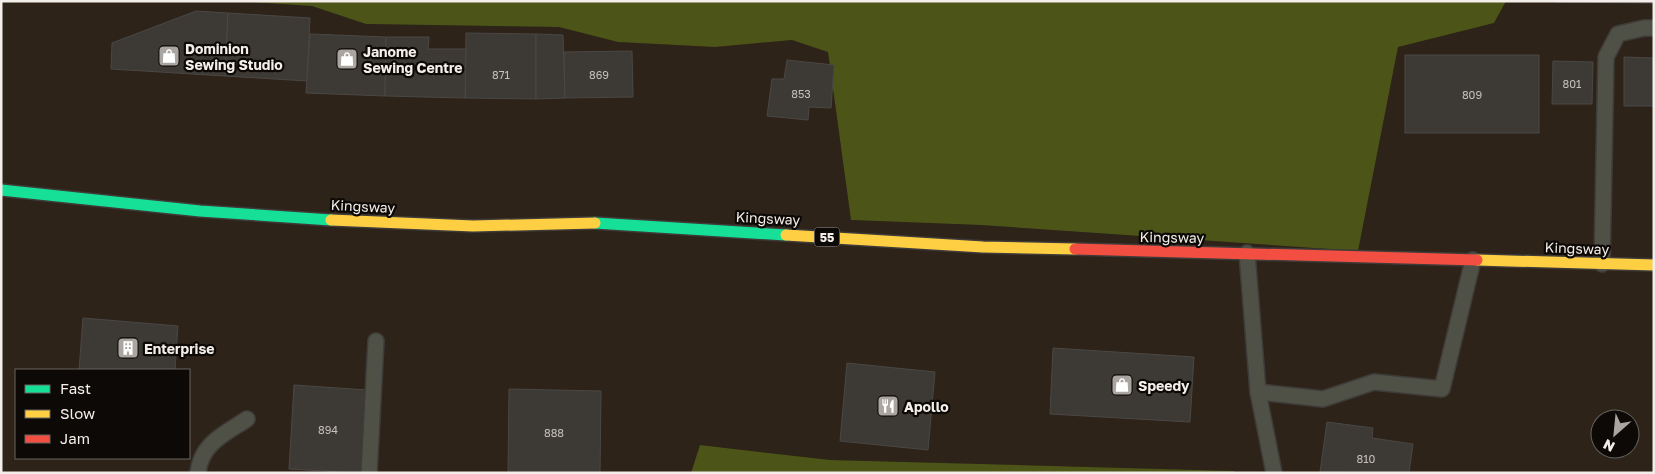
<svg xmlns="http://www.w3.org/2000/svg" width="1655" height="474" viewBox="0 0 1655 474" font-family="'Golos Text',sans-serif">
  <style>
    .built { fill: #2e2319; fill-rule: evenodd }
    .forest { fill: #4c5418 }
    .building { fill: #3d3a36; stroke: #4a4744 }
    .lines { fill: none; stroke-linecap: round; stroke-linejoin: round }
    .lane-casing { stroke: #3e3b39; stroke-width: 18 }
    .fast-casing { stroke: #3e3b39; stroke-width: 14 }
    .slow-casing { stroke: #3e3b39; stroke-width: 14 }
    .jam-casing { stroke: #3e3b39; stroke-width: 14 }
    .lane { stroke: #4f5046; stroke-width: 15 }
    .fast { stroke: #16e098; stroke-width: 11 }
    .slow { stroke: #ffcf43; stroke-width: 11 }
    .jam { stroke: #f24e42; stroke-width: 11 }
    .labels { text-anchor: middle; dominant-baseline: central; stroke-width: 4.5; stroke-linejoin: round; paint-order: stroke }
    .number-label { font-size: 11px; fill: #c6c1bc }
    .shield { fill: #0c0906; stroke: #aea9a5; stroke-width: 1 }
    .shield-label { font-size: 12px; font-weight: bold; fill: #f3eee9 }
    .poi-label { font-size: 14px; font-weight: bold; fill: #f3eee9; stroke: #0c0906; text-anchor: start }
    .street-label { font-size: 14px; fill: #f3eee9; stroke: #0c0906 }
  </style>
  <rect width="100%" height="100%" fill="#221e1b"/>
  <path class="built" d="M 1,1 L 237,1 L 312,6 L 366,24 L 559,27 L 618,42 L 715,47 L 791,40 L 828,51 L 851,220 L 981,225 L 1358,251 L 1398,47 L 1494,23 L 1506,1 L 1654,1 L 1654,473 L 1234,473 L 1233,471 L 830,460 L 700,445 L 691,473 L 1,473 ZM 16,370 L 189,370 L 189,458 L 16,458 ZM 1600,419 L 1630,419 L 1630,449 L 1600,449 Z"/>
  <g class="forest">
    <path d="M 237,1 L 1506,1 L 1494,23 L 1398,47 L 1358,251 L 981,225 L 851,220 L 828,52 L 792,40 L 715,47 L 618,42 L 559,27 L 366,24 L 312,6 Z"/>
    <path d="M 700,445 L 830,460 L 1234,471 L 1234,473 L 691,473 Z"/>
  </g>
  <g class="building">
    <path d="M 1654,1 L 1654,3 L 1557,2 L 1557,1 Z"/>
    <path d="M 196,11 L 228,13 L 225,76 L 111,69 L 112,43 Z"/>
    <path d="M 228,13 L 310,18 L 307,81 L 225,76 Z"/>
    <path d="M 466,33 L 536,34 L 536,99 L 465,98 Z"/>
    <path d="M 310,34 L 386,37 L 385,96 L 306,93 Z"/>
    <path d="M 536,34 L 563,35 L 565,98 L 536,99 Z"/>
    <path d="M 386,37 L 429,37 L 428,49 L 466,49 L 465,98 L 385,96 Z"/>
    <path d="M 632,51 L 633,97 L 565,98 L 564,52 Z"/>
    <rect x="1405" y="55" width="134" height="78"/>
    <path d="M 1624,57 L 1654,58 L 1654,106 L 1624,106 Z"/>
    <path d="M 787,60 L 834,65 L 831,108 L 809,107 L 808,120 L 767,116 L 772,79 L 784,79 Z"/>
    <path d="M 1553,61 L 1593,62 L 1592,104 L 1552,104 Z"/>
    <path d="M 83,318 L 178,326 L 175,370 L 79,370 Z"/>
    <path d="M 1053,348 L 1194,357 L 1190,422 L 1050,414 Z"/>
    <path d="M 847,363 L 935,372 L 928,450 L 840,441 Z"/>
    <path d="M 294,385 L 367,390 L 361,473 L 289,469 Z"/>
    <path d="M 509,389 L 601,391 L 600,473 L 508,473 Z"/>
    <path d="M 1327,422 L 1373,428 L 1372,438 L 1413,444 L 1409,473 L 1320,472 Z"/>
  </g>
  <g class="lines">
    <g class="lane-casing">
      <g id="lane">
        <path d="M 1247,253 L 1258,392 L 1274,473"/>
        <path d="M 1602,264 L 1606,57 L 1618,34 L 1644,28 L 1654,28"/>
        <path d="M 1258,392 L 1323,399 L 1374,382 L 1442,389 L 1473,260"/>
        <path d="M 198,473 C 201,443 225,434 247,419"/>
        <path d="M 369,473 L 376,341"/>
      </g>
    </g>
    <g class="fast-casing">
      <g id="fast">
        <path d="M 1,190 L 200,211 L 331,220"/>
        <path d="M 595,223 L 786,235"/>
      </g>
    </g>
    <g class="slow-casing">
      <g id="slow">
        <path d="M 331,220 L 473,226 L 595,223"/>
        <path d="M 786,235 L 983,247 L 1075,249"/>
        <path d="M 1477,260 L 1654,265"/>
      </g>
    </g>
    <g class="jam-casing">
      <path id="jam" d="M 1075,249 L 1477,260"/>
    </g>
    <use href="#lane" class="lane"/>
    <use href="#fast" class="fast"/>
    <use href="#slow" class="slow"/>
    <use href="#jam" class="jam"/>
  </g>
  <defs>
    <g id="shop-square" transform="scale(1.125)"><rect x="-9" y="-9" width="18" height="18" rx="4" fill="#aaa5a1" stroke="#0c0906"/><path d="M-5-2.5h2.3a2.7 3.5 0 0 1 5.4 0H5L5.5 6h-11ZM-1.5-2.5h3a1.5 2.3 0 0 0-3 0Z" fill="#fff"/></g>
    <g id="building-square" transform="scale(1.125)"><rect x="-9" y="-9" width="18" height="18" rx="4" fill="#aaa5a1" stroke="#0c0906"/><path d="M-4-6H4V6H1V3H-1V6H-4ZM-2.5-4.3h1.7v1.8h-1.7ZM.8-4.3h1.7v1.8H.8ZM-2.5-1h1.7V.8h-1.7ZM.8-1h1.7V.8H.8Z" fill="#fff"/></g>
    <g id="restaurant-square" transform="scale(1.125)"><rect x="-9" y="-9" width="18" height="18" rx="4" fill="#aaa5a1" stroke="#0c0906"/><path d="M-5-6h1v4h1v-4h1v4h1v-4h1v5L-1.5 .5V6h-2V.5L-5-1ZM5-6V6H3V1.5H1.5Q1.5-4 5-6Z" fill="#fff"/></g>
  </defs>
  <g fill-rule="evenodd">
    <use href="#shop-square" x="169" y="56"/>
    <use href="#shop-square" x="347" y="59"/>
    <use href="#building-square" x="128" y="348"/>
    <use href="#shop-square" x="1122" y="385"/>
    <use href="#restaurant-square" x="888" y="406"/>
  </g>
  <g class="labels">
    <g class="number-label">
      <text x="501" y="74">871</text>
      <text x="599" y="74">869</text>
      <text x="1572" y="83">801</text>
      <text x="801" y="93">853</text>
      <text x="1472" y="94">809</text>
      <text x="328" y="429">894</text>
      <text x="554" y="432">888</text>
      <text x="1366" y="458">810</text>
    </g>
    <rect class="shield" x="814.5" y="227.5" width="25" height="19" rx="4"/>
    <g class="shield-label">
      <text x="827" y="237">55</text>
    </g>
    <g class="poi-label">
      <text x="185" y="48">Dominion<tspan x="185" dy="16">Sewing Studio</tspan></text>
      <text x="363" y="51">Janome<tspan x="363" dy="16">Sewing Centre</tspan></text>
      <text x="144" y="348">Enterprise</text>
      <text x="1138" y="385">Speedy</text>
      <text x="904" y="406">Apollo</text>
    </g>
    <g class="street-label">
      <text transform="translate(363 206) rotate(3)">Kingsway</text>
      <text transform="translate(768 218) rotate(3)">Kingsway</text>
      <text transform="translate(1172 237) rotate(1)">Kingsway</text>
      <text transform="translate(1577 248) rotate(2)">Kingsway</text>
    </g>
  </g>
  <rect width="1655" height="474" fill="none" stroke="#f3eee9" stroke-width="5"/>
  <rect x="15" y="369" width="175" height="90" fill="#0c0906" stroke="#686561"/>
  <rect x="25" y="385" width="25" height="8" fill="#16e098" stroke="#686561"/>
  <text x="60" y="394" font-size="15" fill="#f3eee9">Fast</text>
  <rect x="25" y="410" width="25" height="8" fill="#ffcf43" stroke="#686561"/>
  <text x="60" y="419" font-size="15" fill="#f3eee9">Slow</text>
  <rect x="25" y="435" width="25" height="8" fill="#f24e42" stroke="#686561"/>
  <text x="60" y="444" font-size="15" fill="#f3eee9">Jam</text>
  <g transform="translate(1615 434) rotate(207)"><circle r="24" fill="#0c0906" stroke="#686561"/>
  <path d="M0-4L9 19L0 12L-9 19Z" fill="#aaa5a1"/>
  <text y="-8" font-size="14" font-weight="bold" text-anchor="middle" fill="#f3eee9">N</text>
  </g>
</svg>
